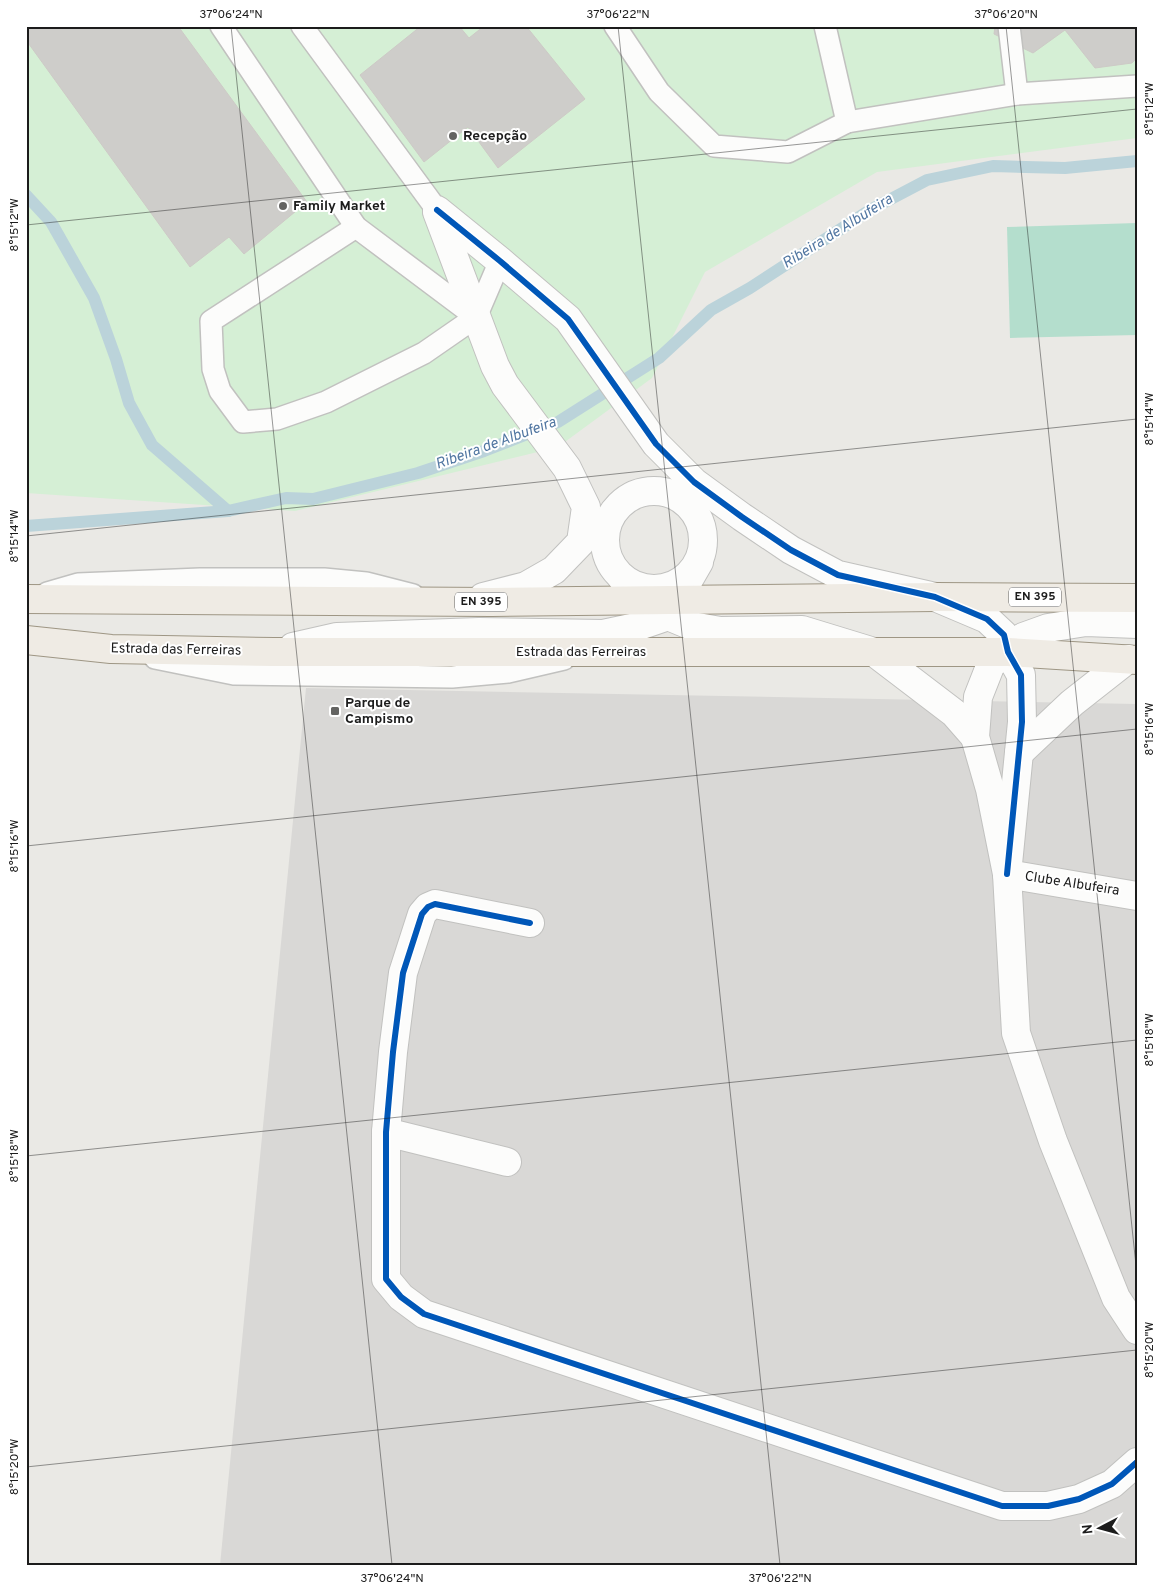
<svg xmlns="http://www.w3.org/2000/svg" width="1163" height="1591" viewBox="0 0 1163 1591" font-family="Overpass,sans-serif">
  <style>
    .residential { fill: #d9d8d6 }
    .park { fill: #d5efd5 }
    .pitch { fill: #b4decd }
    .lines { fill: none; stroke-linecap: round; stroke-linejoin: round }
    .stream { stroke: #bbd3da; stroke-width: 12 }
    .building { fill: #cecdca; stroke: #cdcac6 }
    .service-casing { stroke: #c1c1bf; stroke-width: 24 }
    .minor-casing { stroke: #c1c1bf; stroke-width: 30 }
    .primary-casing { stroke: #9e9684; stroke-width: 30 }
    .service { stroke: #fcfcfb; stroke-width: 21 }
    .minor { stroke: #fcfcfb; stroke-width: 28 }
    .primary { stroke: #efebe4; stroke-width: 28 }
    .cycleway-casing { stroke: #fff; stroke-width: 9 }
    .cycleway { stroke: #0057b8; stroke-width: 6 }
    .ticks { fill: none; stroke: #1c1c1c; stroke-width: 1; stroke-opacity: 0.45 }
    .poi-dot { fill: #646462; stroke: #fff; stroke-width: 2 }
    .labels { text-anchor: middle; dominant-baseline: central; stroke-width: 4; stroke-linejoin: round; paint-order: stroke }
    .shield { fill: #fff; stroke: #606060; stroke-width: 1 }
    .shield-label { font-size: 12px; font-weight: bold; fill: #1c1c1c }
    .poi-label { font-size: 14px; font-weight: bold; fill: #1c1c1c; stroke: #fff; text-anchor: start }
    .street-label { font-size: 14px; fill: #1c1c1c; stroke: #fff }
    .water-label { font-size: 15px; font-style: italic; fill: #5277a2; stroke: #fff }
    .neatline { fill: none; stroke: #1c1c1c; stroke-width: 2 }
    .ticks-label { font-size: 12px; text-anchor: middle; fill: #1c1c1c }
  </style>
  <rect width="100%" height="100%" fill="#eae9e5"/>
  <path class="residential" d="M 306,688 L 1137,704 L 1137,1565 L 220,1565 Z"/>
  <path class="park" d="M 26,26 L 1137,26 L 1137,138 L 877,172 L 705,272 L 652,378 L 558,447 L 295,511 L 26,493 Z"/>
  <path class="pitch" d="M 1137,223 L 1137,335 L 1010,338 L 1007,227 Z"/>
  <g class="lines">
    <g class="stream">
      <path d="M 26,195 L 51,222 L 94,298 L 116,359 L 129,403 L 152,445 L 228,511 L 286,498 L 313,499 L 418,473 L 484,451 L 558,422 L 659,358 L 711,310 L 750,288 L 870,210 L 927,180 L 993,166 L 1065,168 L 1137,161"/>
      <path d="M 26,526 L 228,511"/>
    </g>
  </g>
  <g class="building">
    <path d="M 28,26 L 178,26 L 307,202 L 244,254 L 229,237 L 190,267 L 26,40 L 26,27 Z"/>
    <path d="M 421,26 L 459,26 L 469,38 L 484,26 L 526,26 L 585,99 L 498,168 L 468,127 L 424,162 L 360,75 Z"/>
    <path d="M 995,26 L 1137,26 L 1137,58 L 1132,63 L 1095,68 L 1065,30 L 1033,53 L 994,34 Z"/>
  </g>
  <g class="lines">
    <g class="service-casing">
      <g id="service">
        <path d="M 221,26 L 356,227 L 476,317"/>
        <path d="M 302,26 L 437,210"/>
        <path d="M 615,26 L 659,92 L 714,146 L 788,152 L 847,122 L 1017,94 L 1137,86"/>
        <path d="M 825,26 L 847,122"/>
        <path d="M 1009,26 L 1017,94"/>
        <path d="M 356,227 L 211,321 L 213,369 L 220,391 L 243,422 L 277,419 L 326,402 L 424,353 L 476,317 L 500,261"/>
        <path d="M 47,593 L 78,584 L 200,579 L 324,579 L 366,583 L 413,595"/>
        <path d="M 155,658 L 234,674 L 452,677 L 508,672 L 564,659"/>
      </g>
    </g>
    <g class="minor-casing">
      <g id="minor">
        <path d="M 437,210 L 500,261 L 568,319 L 656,444 L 694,482 L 742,517 L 791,550 L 838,575 L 935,597 L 987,619 L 1004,635 L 1008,652 L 1021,675 L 1022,722 L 1007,874"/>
        <path d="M 437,212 L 495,366 L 505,385 L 567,468 L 586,507 L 581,542 L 554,570 L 526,586 L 483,597"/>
        <circle cx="654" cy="540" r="49"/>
        <path d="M 622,578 L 642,601 L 668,616 L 692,626 L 720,631 L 802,630 L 874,652 L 954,713 L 975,737"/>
        <path d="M 1137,624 L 1086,622 L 1048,628 L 1023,637 L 1008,652 L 991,664 L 978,697 L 975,737 L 990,789 L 1007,874 L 1016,1033 L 1053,1141 L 1116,1298 L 1137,1330"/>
        <path d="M 293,647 L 337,637 L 479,632 L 603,634 L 636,627 L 668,616 L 699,562"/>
        <path d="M 1019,753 L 1072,703 L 1128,659"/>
        <path d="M 1007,874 L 1137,896"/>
        <path d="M 530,923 L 435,904 L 428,907 L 422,914 L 403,973 L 393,1052 L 386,1132 L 386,1279 L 401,1297 L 424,1314 L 1002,1506 L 1048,1506 L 1079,1499 L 1112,1484 L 1137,1462"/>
        <path d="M 386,1132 L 507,1162"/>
      </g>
    </g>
    <g class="primary-casing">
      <g id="primary">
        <path d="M 26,599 L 492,602 L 935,597 L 1137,598"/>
        <path d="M 26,640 L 111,649 L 274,652 L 1008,652 L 1137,660"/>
      </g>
    </g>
    <use href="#service" class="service"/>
    <use href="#minor" class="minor"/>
    <use href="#primary" class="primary"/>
    <g class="cycleway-casing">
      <g id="cycleway">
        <path d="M 437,210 L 500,261 L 568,319 L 656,444 L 694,482 L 742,517 L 791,550 L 838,575 L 935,597 L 987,619 L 1004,635 L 1008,652 L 1021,675 L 1022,722 L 1007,874"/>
        <path d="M 530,923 L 435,904 L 428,907 L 422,914 L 403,973 L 393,1052 L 386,1132 L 386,1279 L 401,1297 L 424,1314 L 1002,1506 L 1048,1506 L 1079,1499 L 1112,1484 L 1137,1462"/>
      </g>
    </g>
    <use href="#cycleway" class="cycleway"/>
  </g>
  <path class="ticks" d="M 231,26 L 392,1565M 618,26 L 780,1565M 1006,26 L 1137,1275M 26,225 L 1137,109M 26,536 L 1137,419M 26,846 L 1137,729M 26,1156 L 1137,1040M 26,1467 L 1137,1350"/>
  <g class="poi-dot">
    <circle cx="453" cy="136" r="5"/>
    <circle cx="283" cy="206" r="5"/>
    <rect x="330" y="706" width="10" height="10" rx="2.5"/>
  </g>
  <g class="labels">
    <g class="shield">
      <rect x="1009" y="587.5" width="52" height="19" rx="4"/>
      <rect x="455" y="592.5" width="52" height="19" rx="4"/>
    </g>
    <g class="shield-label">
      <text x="1035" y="597">EN 395</text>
      <text x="481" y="602">EN 395</text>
    </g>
    <g class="poi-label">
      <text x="463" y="136">Recepção</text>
      <text x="293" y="206">Family Market</text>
      <text x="345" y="703">Parque de<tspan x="345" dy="16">Campismo</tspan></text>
    </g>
    <g class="street-label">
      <text transform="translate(176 650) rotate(1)">Estrada das Ferreiras</text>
      <text x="581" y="652">Estrada das Ferreiras</text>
      <text transform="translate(1072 884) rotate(9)">Clube Albufeira</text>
    </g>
    <g class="water-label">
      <text transform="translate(838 232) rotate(-32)">Ribeira de Albufeira</text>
      <text transform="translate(496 444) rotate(-20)">Ribeira de Albufeira</text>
    </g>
  </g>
  <rect width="1163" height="1591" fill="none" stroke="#ffffff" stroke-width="55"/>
  <g transform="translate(1100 1528) rotate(264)" stroke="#ffffff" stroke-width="4" paint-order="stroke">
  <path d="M0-4L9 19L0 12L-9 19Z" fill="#1c1c1c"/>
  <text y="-8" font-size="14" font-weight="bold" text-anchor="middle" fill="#1c1c1c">N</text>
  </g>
  <rect x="28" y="28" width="1108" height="1536" class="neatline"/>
  <g class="ticks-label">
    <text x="231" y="18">37°06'24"N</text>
    <text x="618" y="18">37°06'22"N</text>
    <text x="1006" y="18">37°06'20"N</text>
    <text transform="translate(1149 109) rotate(-90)" y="4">8°15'12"W</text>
    <text transform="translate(14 225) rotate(-90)" y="4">8°15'12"W</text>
    <text transform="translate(1149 419) rotate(-90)" y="4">8°15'14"W</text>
    <text transform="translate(14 536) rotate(-90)" y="4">8°15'14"W</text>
    <text transform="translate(1149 729) rotate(-90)" y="4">8°15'16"W</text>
    <text transform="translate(14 846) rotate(-90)" y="4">8°15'16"W</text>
    <text transform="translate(1149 1040) rotate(-90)" y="4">8°15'18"W</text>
    <text transform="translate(14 1156) rotate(-90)" y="4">8°15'18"W</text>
    <text transform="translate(1149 1350) rotate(-90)" y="4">8°15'20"W</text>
    <text transform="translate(14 1467) rotate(-90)" y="4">8°15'20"W</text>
    <text x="392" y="1582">37°06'24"N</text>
    <text x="780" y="1582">37°06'22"N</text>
  </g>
</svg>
